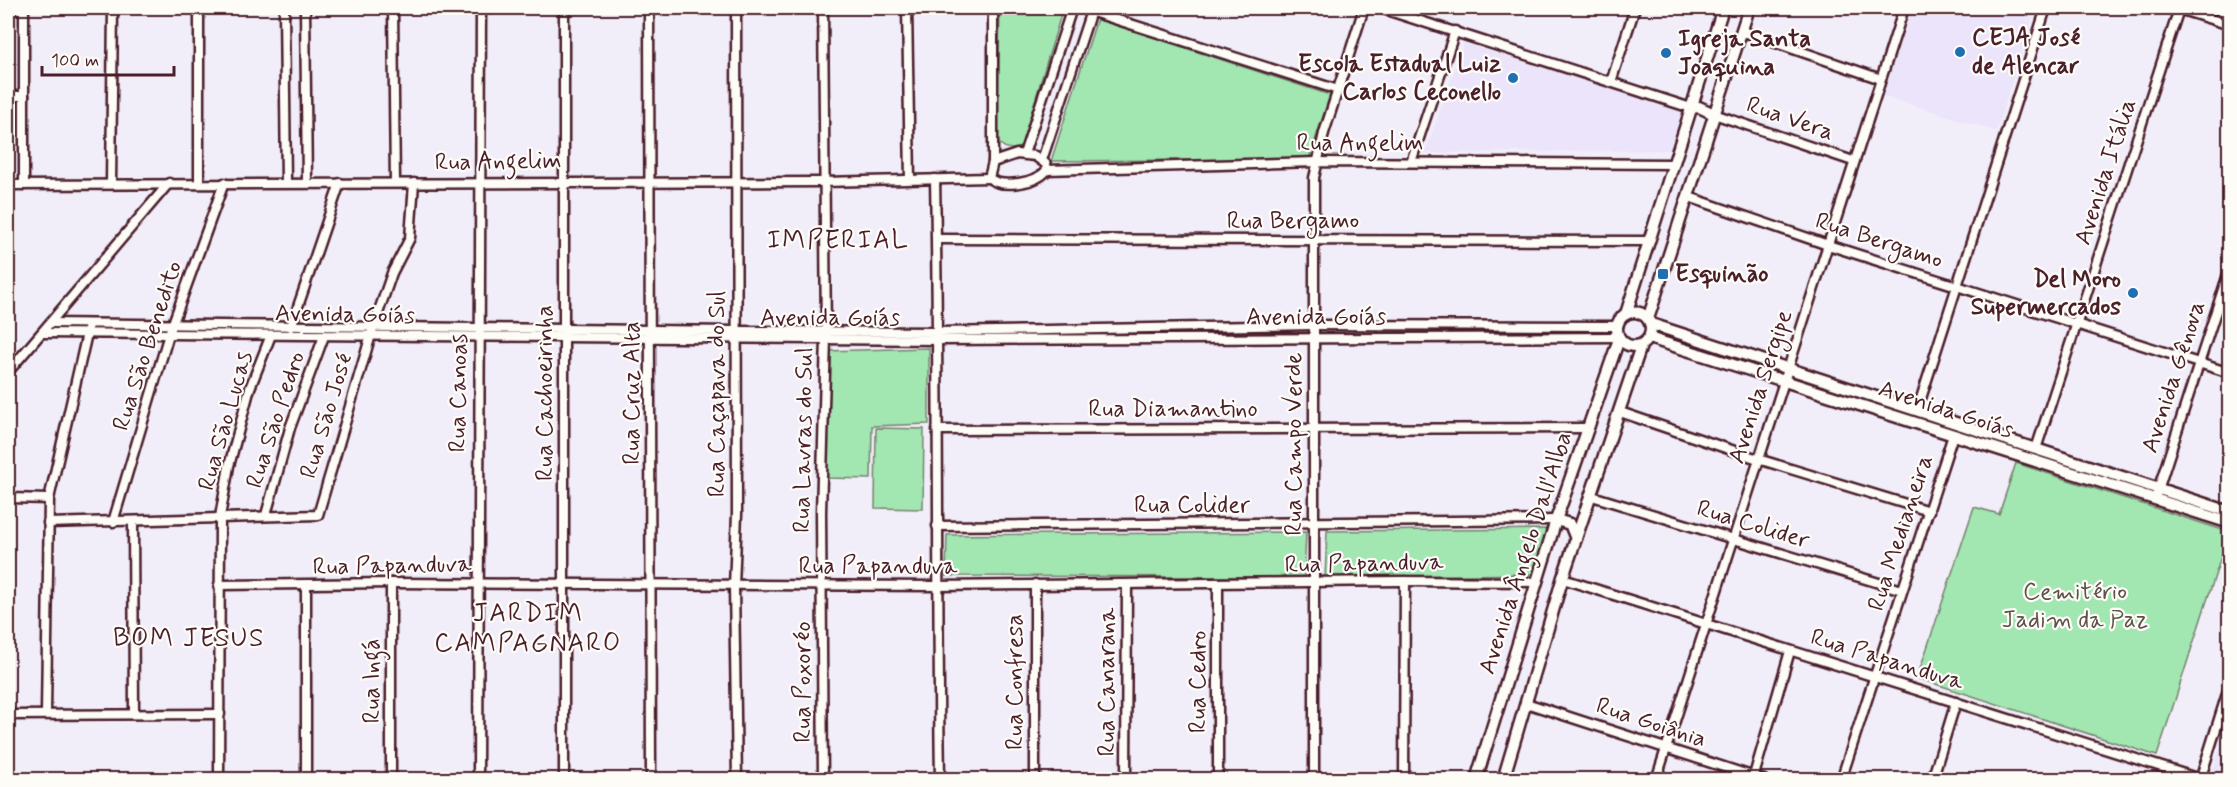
<svg xmlns="http://www.w3.org/2000/svg" width="2237" height="787" viewBox="0 0 2237 787" font-family="Mynerve,sans-serif">
  <style>
    .built { fill: #ebe4fa }
    .green { fill: #a2e6b2; stroke: #76826e; stroke-width: 1.5 }
    .lines { fill: none; stroke-linecap: round; stroke-linejoin: round }
    .minor-casing { stroke: #4a1f2b; stroke-width: 13 }
    .major-casing { stroke: #4a1f2b; stroke-width: 15 }
    .minor { stroke: #fdfcf7; stroke-width: 8 }
    .major { stroke: #fdfcf7; stroke-width: 10 }
    .poi-dot { fill: #1f6fb2; stroke: #fdfcf7; stroke-width: 2 }
    .labels { text-anchor: middle; dominant-baseline: central; stroke-width: 4.5; stroke-linejoin: round; paint-order: stroke }
    .poi-label { font-size: 24px; font-weight: bold; fill: #4a1f2b; stroke: #fdfcf7; text-anchor: start }
    .street-label { font-size: 24px; fill: #4a1f2b; stroke: #fdfcf7 }
    .park-label { font-size: 24px; fill: #60514d; stroke: #fdfcf7 }
    .neighbourhood-label { font-size: 26px; letter-spacing: 1.5px; fill: #4a1f2b; stroke: #fdfcf7 }
  </style>
  <rect width="100%" height="100%" fill="#f2eef9"/>
  <filter id="ink" filterUnits="userSpaceOnUse"><feTurbulence type="fractalNoise" baseFrequency=".0167" numOctaves="2"/><feDisplacementMap in="SourceGraphic" scale="12" xChannelSelector="R" yChannelSelector="G"/><feConvolveMatrix kernelMatrix="1 2 1 2 8 2 1 2 1" color-interpolation-filters="sRGB"/></filter>
  <g filter="url(#ink)">
    <g class="built">
      <path d="M 1911,8 L 2036,8 L 1996,131 L 1883,96 Z"/>
      <path d="M 1464,43 L 1684,113 L 1670,150 L 1425,153 Z"/>
      <path d="M 2228,723 L 2229,779 L 2210,779 Z"/>
    </g>
    <g class="green">
      <path d="M 1000,8 L 1063,8 L 1021,147 C 1011,151 1004,149 997,141 Z"/>
      <path d="M 1097,19 L 1330,95 L 1309,159 L 1051,161 Z"/>
      <path d="M 929,348 L 929,424 L 872,426 L 871,479 L 824,478 L 826,351 Z"/>
      <path d="M 876,428 L 924,429 L 923,509 L 875,508 Z"/>
      <path d="M 2016,463 L 2229,532 L 2157,756 L 1917,678 L 1974,507 L 1999,514 Z"/>
      <path d="M 1551,529 L 1536,574 L 1325,577 L 1327,531 Z"/>
      <path d="M 1306,532 L 1304,577 L 946,576 L 947,535 Z"/>
    </g>
    <g class="lines">
      <g class="minor-casing">
        <g id="minor">
          <path d="M 199,8 L 199,183"/>
          <path d="M 284,8 L 286,183"/>
          <path d="M 305,8 L 307,183"/>
          <path d="M 393,8 L 395,183"/>
          <path d="M 564,8 L 564,780"/>
          <path d="M 649,8 L 651,780"/>
          <path d="M 736,8 L 737,514 L 734,586 L 737,780"/>
          <path d="M 823,8 L 826,338 L 821,512 L 823,780"/>
          <path d="M 907,8 L 910,179"/>
          <path d="M 1080,8 L 1338,90"/>
          <path d="M 1380,8 L 1691,108"/>
          <path d="M 2175,8 L 2230,25"/>
          <path d="M 8,9 L 24,9"/>
          <path d="M 1741,31 L 1881,79"/>
          <path d="M 1611,82 L 1635,8"/>
          <path d="M 8,96 L 24,96"/>
          <path d="M 1714,114 L 1853,161"/>
          <path d="M 1017,154 L 1035,156 L 1046,164 L 1047,170 C 1037,183 1002,189 989,178 L 993,162 Z"/>
          <path d="M 1024,154 L 1072,8"/>
          <path d="M 1042,160 L 1092,8"/>
          <path d="M 993,162 L 993,8"/>
          <path d="M 1411,162 L 1455,31"/>
          <path d="M 1047,170 L 1317,162 L 1673,164"/>
          <path d="M 935,179 C 939,379 937,579 940,780"/>
          <path d="M 111,184 L 113,8"/>
          <path d="M 8,185 L 823,182 L 989,178"/>
          <path d="M 24,185 L 24,8"/>
          <path d="M 1689,197 L 1828,245 L 2230,373"/>
          <path d="M 937,239 L 1648,241"/>
          <path d="M 51,323 L 736,331 L 939,332 L 1312,325 L 1617,326"/>
          <path d="M 291,327 L 340,183"/>
          <path d="M 43,333 L 939,340 L 1618,337"/>
          <path d="M 8,372 L 169,183"/>
          <path d="M 1917,411 L 2046,8"/>
          <path d="M 1620,412 L 1758,459 L 1929,511"/>
          <path d="M 937,430 L 1589,428"/>
          <path d="M 2036,449 L 2179,9"/>
          <path d="M 2157,493 L 2230,268"/>
          <path d="M 1592,496 L 1902,590"/>
          <path d="M 8,498 L 49,499"/>
          <path d="M 266,515 L 290,428 L 324,336"/>
          <path d="M 113,522 L 169,334 L 224,183"/>
          <path d="M 133,522 L 134,713"/>
          <path d="M 48,523 L 318,515 L 373,328 L 392,273 L 410,238 L 414,183"/>
          <path d="M 937,526 L 1556,520"/>
          <path d="M 1563,579 L 2200,779"/>
          <path d="M 1035,584 L 1035,780"/>
          <path d="M 219,585 L 391,583 L 937,586 L 1399,581 L 1537,582"/>
          <path d="M 1526,703 L 1764,780"/>
          <path d="M 46,714 L 49,499 L 88,329"/>
          <path d="M 8,715 L 220,714"/>
          <path d="M 1753,779 L 1790,651"/>
          <path d="M 219,780 L 220,517 L 229,466 L 250,388 L 271,335"/>
          <path d="M 306,780 L 306,586"/>
          <path d="M 391,780 L 391,583"/>
          <path d="M 478,780 L 481,8"/>
          <path d="M 1126,780 L 1127,585"/>
          <path d="M 1218,780 L 1218,585"/>
          <path d="M 1314,780 L 1314,178 L 1324,133 L 1364,8"/>
          <path d="M 1404,780 L 1405,581"/>
          <path d="M 1656,780 L 1904,8"/>
          <path d="M 1841,780 L 1953,435"/>
          <path d="M 1932,780 L 1956,702"/>
          <path d="M 2200,780 L 2230,684"/>
        </g>
      </g>
      <g class="major-casing">
        <g id="major">
          <path d="M 1691,108 L 1699,107 L 1714,114"/>
          <circle cx="1634" cy="329" r="17"/>
          <path d="M 1626,314 L 1723,8"/>
          <path d="M 1648,319 L 1749,8"/>
          <path d="M 1651,324 L 2230,512"/>
          <path d="M 1649,338 L 2230,523"/>
          <path d="M 1556,520 L 1570,524 L 1576,539"/>
          <path d="M 1476,780 L 1556,520 L 1619,339"/>
          <path d="M 1503,780 L 1563,577 L 1641,346"/>
        </g>
      </g>
      <use href="#minor" class="minor"/>
      <use href="#major" class="major"/>
    </g>
  </g>
  <g class="poi-dot">
    <circle cx="1960" cy="52" r="6"/>
    <circle cx="1666" cy="53" r="6"/>
    <circle cx="1513" cy="78" r="6"/>
    <rect x="1657" y="268" width="12" height="12" rx="3"/>
    <circle cx="2133" cy="293" r="6"/>
  </g>
  <g class="labels">
    <g class="poi-label">
      <text x="1972" y="38">CEJA José<tspan x="1972" dy="28">de Alencar</tspan></text>
      <text x="1678" y="39">Igreja Santa<tspan x="1678" dy="28">Joaquina</tspan></text>
      <text x="1501" y="64" text-anchor="end">Escola Estadual Luiz<tspan x="1501" dy="28">Carlos Ceconello</tspan></text>
      <text x="1675" y="274">Esquinão</text>
      <text x="2121" y="279" text-anchor="end">Del Moro<tspan x="2121" dy="28">Supermercados</tspan></text>
    </g>
    <g class="street-label">
      <text transform="translate(1790 119) rotate(19)">Rua Vera</text>
      <text x="1360" y="143">Rua Angelim</text>
      <text transform="translate(498 162) rotate(-1)">Rua Angelim</text>
      <text transform="translate(2106 172) rotate(-72)">Avenida Itália</text>
      <text x="1293" y="221">Rua Bergamo</text>
      <text transform="translate(1879 241) rotate(18)">Rua Bergamo</text>
      <text transform="translate(345 315) rotate(1)">Avenida Goiás</text>
      <text x="1316" y="317">Avenida Goiás</text>
      <text x="830" y="318">Avenida Goiás</text>
      <text transform="translate(148 346) rotate(-72)">Rua São Benedito</text>
      <text transform="translate(2174 377) rotate(-72)">Avenida Gênova</text>
      <text transform="translate(1761 387) rotate(-72)">Avenida Sergipe</text>
      <text transform="translate(459 393) rotate(-89)">Rua Canoas</text>
      <text transform="translate(545 393) rotate(-90)">Rua Cachoeirinha</text>
      <text transform="translate(632 393) rotate(-90)">Rua Cruz Alta</text>
      <text transform="translate(717 394) rotate(-90)">Rua Caçapava do Sul</text>
      <text x="1173" y="409">Rua Diamantino</text>
      <text transform="translate(1946 410) rotate(18)">Avenida Goiás</text>
      <text transform="translate(327 416) rotate(-73)">Rua São José</text>
      <text transform="translate(276 420) rotate(-72)">Rua São Pedro</text>
      <text transform="translate(226 421) rotate(-74)">Rua São Lucas</text>
      <text transform="translate(804 440) rotate(-89)">Rua Lavras do Sul</text>
      <text transform="translate(1294 444) rotate(-90)">Rua Campo Verde</text>
      <text x="1192" y="505">Rua Colider</text>
      <text transform="translate(1753 525) rotate(17)">Rua Colider</text>
      <text transform="translate(1901 533) rotate(-72)">Rua Medianeira</text>
      <text transform="translate(1526 553) rotate(-72)">Avenida Ângelo Dall'Alba</text>
      <text transform="translate(1364 564) rotate(-1)">Rua Papanduva</text>
      <text transform="translate(392 566) rotate(-1)">Rua Papanduva</text>
      <text x="878" y="566">Rua Papanduva</text>
      <text transform="translate(1887 660) rotate(17)">Rua Papanduva</text>
      <text transform="translate(372 681) rotate(-90)">Rua Ingá</text>
      <text transform="translate(803 682) rotate(-90)">Rua Poxoréo</text>
      <text transform="translate(1015 682) rotate(-90)">Rua Confresa</text>
      <text transform="translate(1107 682) rotate(-90)">Rua Canarana</text>
      <text transform="translate(1198 682) rotate(-90)">Rua Cedro</text>
      <text transform="translate(1651 723) rotate(18)">Rua Goiânia</text>
    </g>
    <g class="park-label">
      <text x="2075" y="592">Cemitério<tspan x="2075" dy="28">Jadim da Paz</tspan></text>
    </g>
    <g class="neighbourhood-label">
      <text x="838" y="241">IMPERIAL</text>
      <text x="528" y="614">JARDIM<tspan x="528" dy="30">CAMPAGNARO</tspan></text>
      <text x="189" y="639">BOM JESUS</text>
    </g>
  </g>
  <rect width="2237" height="787" fill="none" stroke="#fdfcf7" stroke-width="30"/>
  <rect x="15" y="15" width="2207" height="757" fill="none" stroke="#4a1f2b" stroke-width="2" filter="url(#ink)"/>
  <path d="M42 66v9h132v-9" fill="none" stroke="#4a1f2b" stroke-width="3"/>
  <text x="51" y="66" font-size="18" fill="#4a1f2b" stroke="#fdfcf7" stroke-width="4.5" paint-order="stroke">100 m</text>
</svg>
